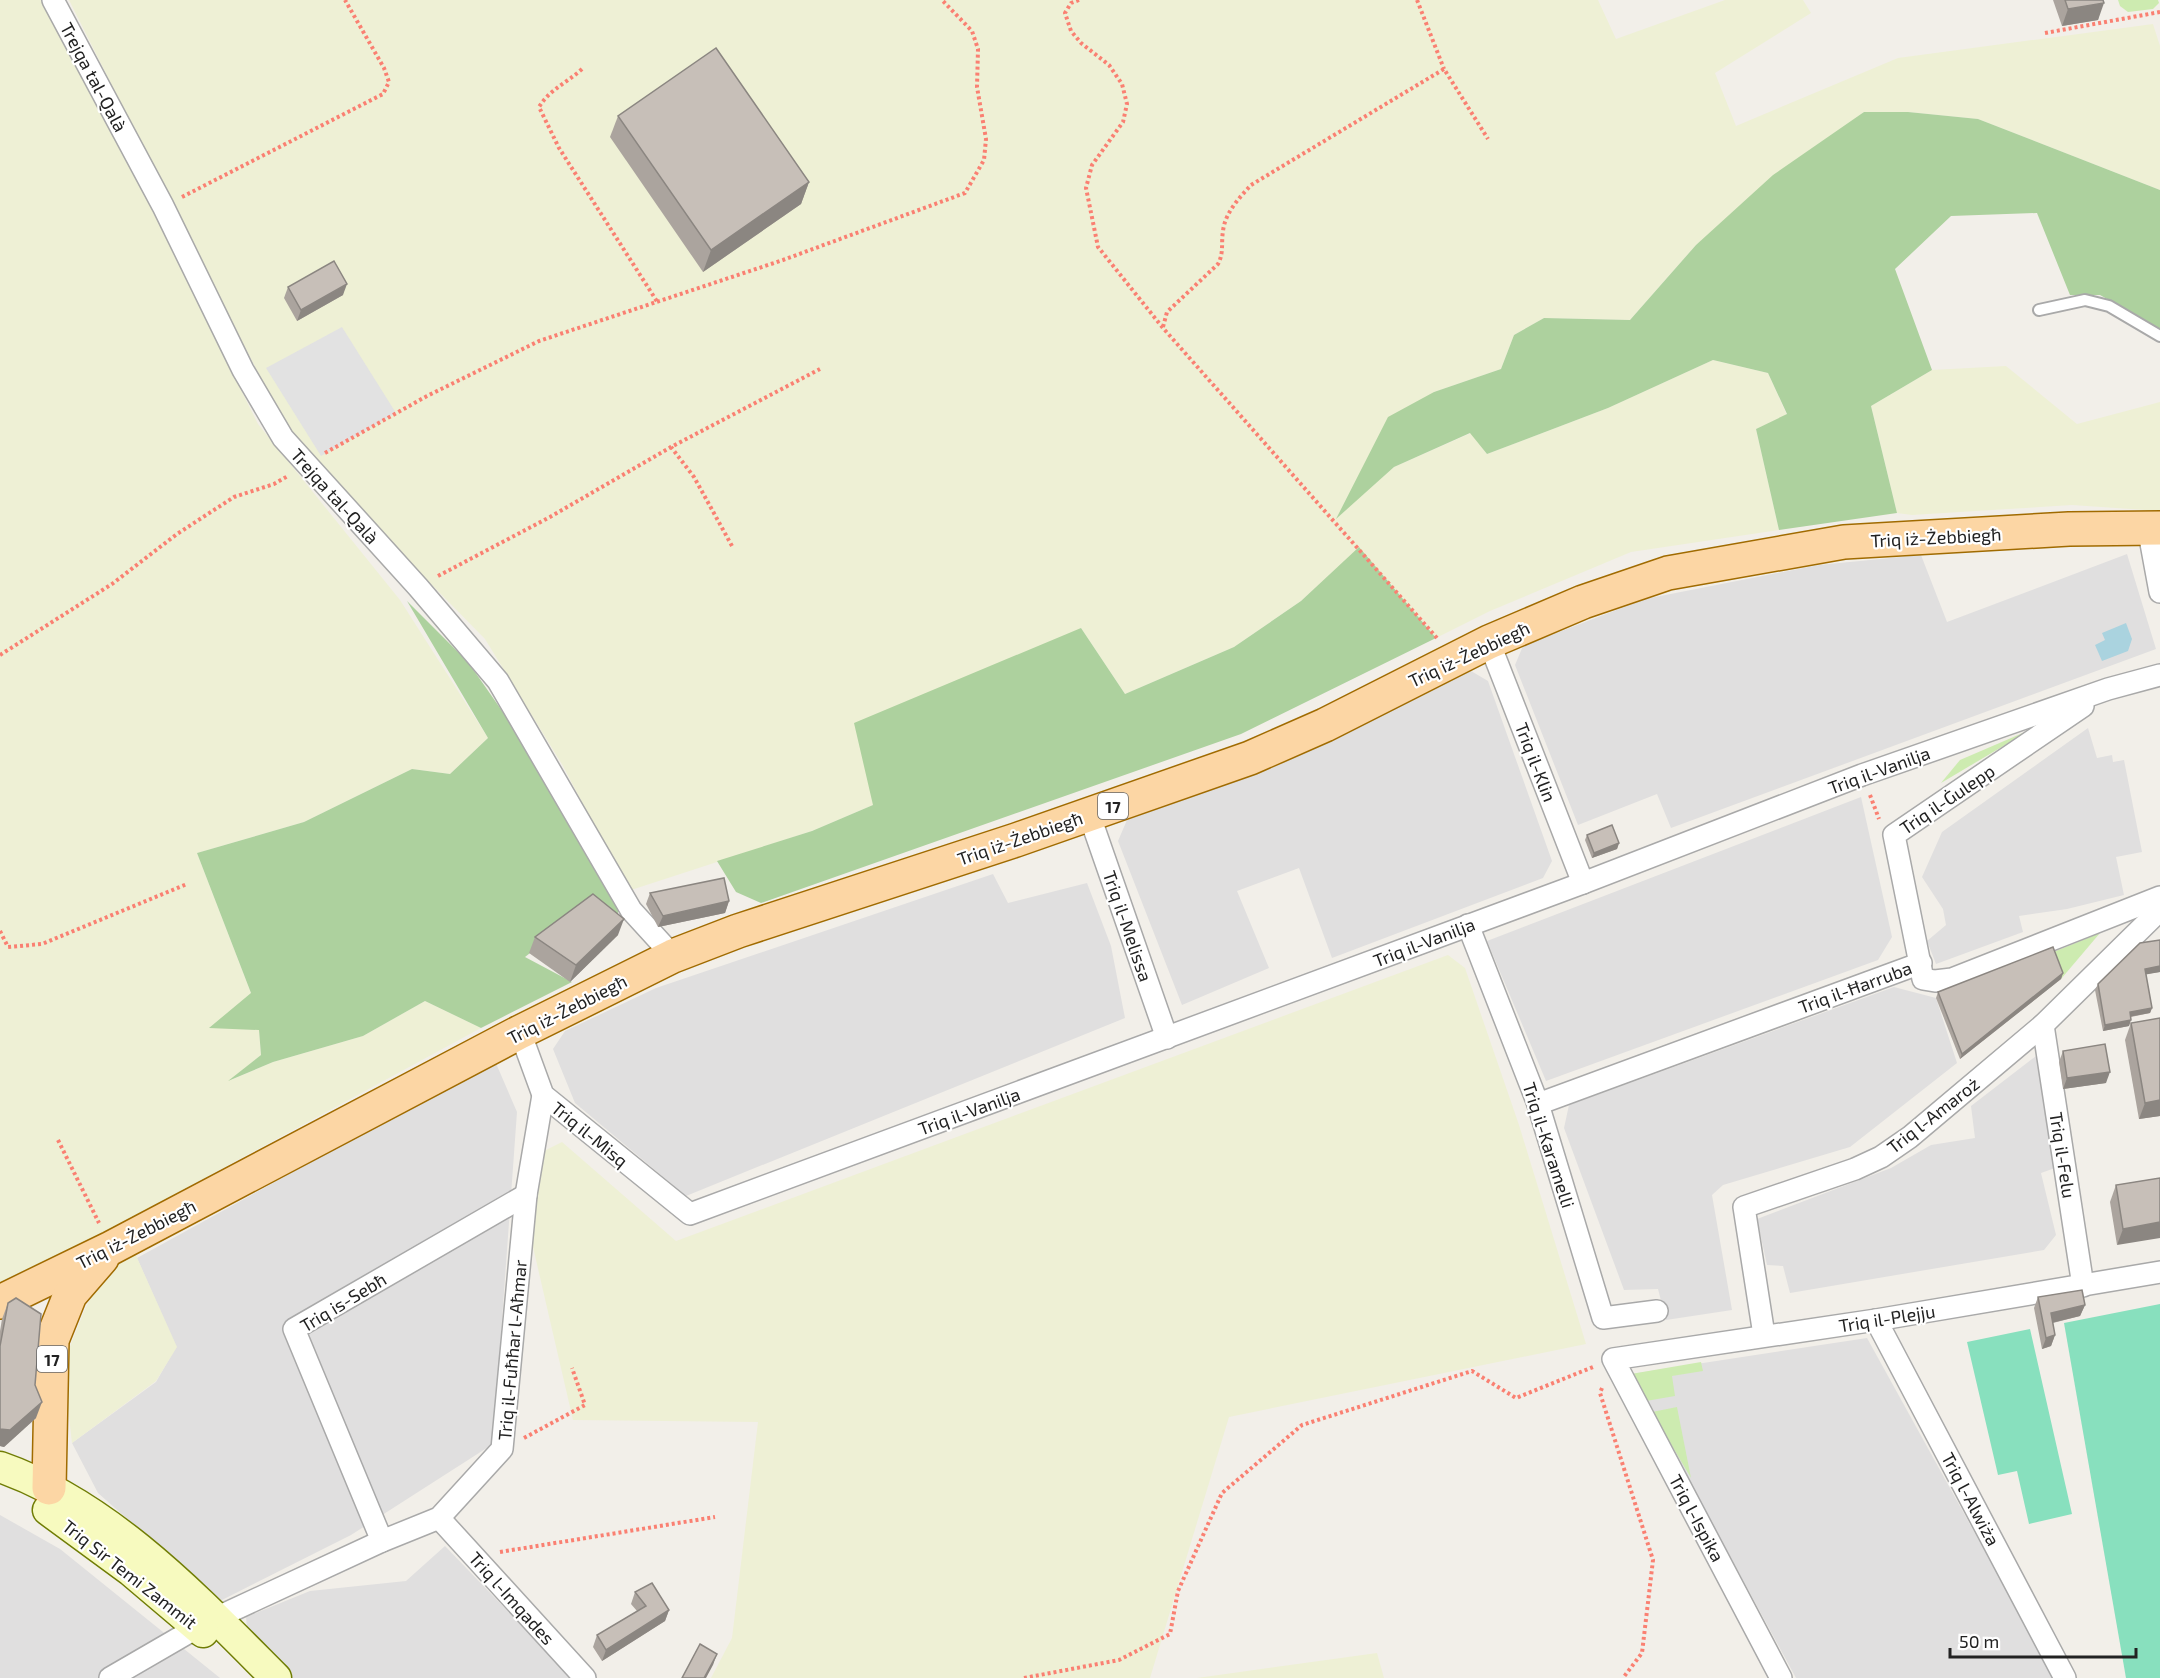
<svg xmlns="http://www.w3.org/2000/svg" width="2160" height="1678" viewBox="0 0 2160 1678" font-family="'Exo 2',sans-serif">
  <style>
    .residential { fill: #e0dfdf }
    .farmland { fill: #eef0d5 }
    .grass { fill: #cdebb0 }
    .forest { fill: #add19e }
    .pitch { fill: #88e0be }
    .parking { fill: #e2e2e2 }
    .water { fill: #aad3df }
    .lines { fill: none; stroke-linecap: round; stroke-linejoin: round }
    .lane-casing { stroke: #a9a9a9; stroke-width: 14 }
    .street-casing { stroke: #a9a9a9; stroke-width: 24 }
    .secondary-casing { stroke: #707d05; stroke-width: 33 }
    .primary-casing { stroke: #a06b00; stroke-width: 36 }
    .path { stroke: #fa8072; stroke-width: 4; stroke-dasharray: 3 3; stroke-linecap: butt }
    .lane { stroke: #fff; stroke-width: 10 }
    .street { stroke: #fff; stroke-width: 21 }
    .secondary { stroke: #f7fabf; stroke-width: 30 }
    .primary { stroke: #fcd6a4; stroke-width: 33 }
    .wall { fill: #aba49e }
    .shaded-wall { fill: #8b8681 }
    .building { fill: #c7bfb8; stroke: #8b8681; stroke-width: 1.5 }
    .labels { text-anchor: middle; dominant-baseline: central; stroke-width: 4.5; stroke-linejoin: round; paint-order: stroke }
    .shield { fill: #fff; stroke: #646464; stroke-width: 1.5 }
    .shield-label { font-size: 16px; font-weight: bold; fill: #222 }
    .street-label { font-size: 18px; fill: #222; stroke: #fff }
  </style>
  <rect width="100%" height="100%" fill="#f2efe9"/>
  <g class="residential">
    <path d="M 2127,554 L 2156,649 L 1671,828 L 1657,794 L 1578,825 L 1515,665 L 1523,646 L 1645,599 L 1819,565 L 1921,555 L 1947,622 Z"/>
    <path d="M 1471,671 L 1488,681 L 1552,861 L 1543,878 L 1332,958 L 1299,868 L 1237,891 L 1269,968 L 1182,1005 L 1118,841 L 1127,820 L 1272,768 Z"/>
    <path d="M 2088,728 L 2097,758 L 2112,755 L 2113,762 L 2124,760 L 2142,852 L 2116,857 L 2124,895 L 2067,909 L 2019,916 L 2023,932 L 1936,964 L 1927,941 L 1946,925 L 1943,909 L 1922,877 L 1942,832 Z"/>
    <path d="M 1861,797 L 1892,937 L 1878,960 L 1546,1081 L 1487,941 Z"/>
    <path d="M 993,874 L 1008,903 L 1087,883 L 1111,946 L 1125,1018 L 686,1196 L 575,1103 L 553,1049 L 565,1031 L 656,988 Z"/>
    <path d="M 1894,987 L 1936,998 L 1957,1063 L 1850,1147 L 1723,1185 L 1712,1195 L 1732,1310 L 1666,1320 L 1658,1289 L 1624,1290 L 1564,1128 L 1569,1105 Z"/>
    <path d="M 2040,1053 L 2055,1168 L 2041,1173 L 2056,1235 L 2044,1250 L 1790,1293 L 1783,1266 L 1767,1265 L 1757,1219 L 1891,1168 L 1931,1145 L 1975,1138 L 1971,1106 Z"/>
    <path d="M 495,1061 L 517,1112 L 493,1444 L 351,1535 L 220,1601 L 98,1493 L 72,1443 L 156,1382 L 176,1347 L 137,1258 Z"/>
    <path d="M 1867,1338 L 2055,1678 L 1796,1678 L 1631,1374 Z"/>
    <path d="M 0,1515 L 60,1549 L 220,1678 L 0,1678 Z"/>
    <path d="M 445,1546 L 572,1678 L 286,1678 L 248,1639 L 246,1617 L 310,1591 L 406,1581 Z"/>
  </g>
  <g class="farmland">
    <path d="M 0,0 L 48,0 L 258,424 L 400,600 L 488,738 L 450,774 L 412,769 L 304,822 L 197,853 L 251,993 L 259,1030 L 261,1055 L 231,1080 L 273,1062 L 363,1036 L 425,1001 L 481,1028 L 0,1289 Z"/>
    <path d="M 69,0 L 1598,0 L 1616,39 L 1725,0 L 1803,0 L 1811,13 L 1715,73 L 1736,126 L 1898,58 L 2153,24 L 2160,46 L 2160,190 L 1978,119 L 1908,112 L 1864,112 L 1696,245 L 1630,320 L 1544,318 L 1514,335 L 1501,369 L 1434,392 L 1337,517 L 1394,467 L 1471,433 L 1487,454 L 1608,408 L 1713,360 L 1768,373 L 1787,415 L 1756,429 L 1779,530 L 1631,552 L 1490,611 L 1436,638 L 1359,548 L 1301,601 L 1234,647 L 1125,694 L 1081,628 L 873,805 L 812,831 L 628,891 L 563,766 L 485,639 L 379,531 L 287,428 L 203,267 Z"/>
    <path d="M 2006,366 L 2077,424 L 2160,402 L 2160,511 L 2072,505 L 1912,515 L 1897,513 L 1871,406 L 1932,370 Z"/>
    <path d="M 1448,955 L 1465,968 L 1519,1125 L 1586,1344 L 1229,1417 L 1150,1678 L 711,1678 L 732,1638 L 758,1422 L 573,1420 L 530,1234 L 538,1166 L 546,1150 L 562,1142 L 676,1241 Z"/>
    <path d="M 134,1251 L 177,1347 L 156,1381 L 72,1443 L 66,1390 L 69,1349 L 85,1309 L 101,1279 Z"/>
    <path d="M 1377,1653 L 1384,1678 L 1197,1678 Z"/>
  </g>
  <g class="grass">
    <path d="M 2118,0 L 2158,0 L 2159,3 L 2153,9 L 2128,12 L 2120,6 Z"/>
    <path d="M 2032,729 L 1941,783 L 1960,760 Z"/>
    <path d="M 2100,933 L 2061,979 L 2051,953 Z"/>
    <path d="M 1701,1362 L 1703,1371 L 1672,1376 L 1675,1396 L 1646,1401 L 1631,1374 Z"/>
    <path d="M 1677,1407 L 1691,1478 L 1652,1412 Z"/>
  </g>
  <g class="forest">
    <path d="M 1864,112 L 1908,112 L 1978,119 L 2160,190 L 2160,329 L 2100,295 L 2070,295 L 2037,213 L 1951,216 L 1895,269 L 1932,370 L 1871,406 L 1897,513 L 1779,530 L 1756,429 L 1787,414 L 1768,373 L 1713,360 L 1608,408 L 1487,454 L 1470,433 L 1394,467 L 1336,519 L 1388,417 L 1434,392 L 1501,369 L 1514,335 L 1544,318 L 1630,320 L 1696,245 L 1773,175 Z"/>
    <path d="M 1359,547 L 1436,638 L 1241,734 L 761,903 L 736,892 L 717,861 L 812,831 L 873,805 L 854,723 L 1081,628 L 1125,694 L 1234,647 L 1301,601 Z"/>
    <path d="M 407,601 L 468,662 L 512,725 L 618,907 L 618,935 L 586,909 L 525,957 L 572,982 L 481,1028 L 425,1001 L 363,1036 L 273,1062 L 228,1081 L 261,1055 L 259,1030 L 209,1028 L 251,993 L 197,853 L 304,822 L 412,769 L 450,774 L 488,738 Z"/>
  </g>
  <g class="pitch">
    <path d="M 2160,1304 L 2160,1678 L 2126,1678 L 2064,1323 Z"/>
    <path d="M 2030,1329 L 2072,1514 L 2029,1524 L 2017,1471 L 1998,1475 L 1967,1342 Z"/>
  </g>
  <path class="parking" d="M 342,327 L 396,413 L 321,456 L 266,368 Z"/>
  <path class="water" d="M 2126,623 L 2132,639 L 2128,651 L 2102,661 L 2095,645 L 2105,640 L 2102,633 Z"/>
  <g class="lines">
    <g class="lane-casing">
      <path id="lane" d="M 2039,310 L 2085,300 L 2109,306 L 2160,336"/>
    </g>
    <g class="street-casing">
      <g id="street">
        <path d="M 53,0 L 163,206 L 243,370 L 283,438 L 418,587 L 498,681 L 631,910 L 673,956"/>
        <path d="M 2148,527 L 2160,592"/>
        <path d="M 1489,642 L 1583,883"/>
        <path d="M 2083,706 L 1894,835 L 1923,979 L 1935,981 L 1952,979 L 2160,897"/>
        <path d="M 1089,814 L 1167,1038"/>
        <path d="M 1468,925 L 1538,1104 L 1603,1318 L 1657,1311"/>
        <path d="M 2043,1025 L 2083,1286"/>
        <path d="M 520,1032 L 543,1095 L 690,1214 L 1583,883 L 1862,775 L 2108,689 L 2160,675"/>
        <path d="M 1538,1104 L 1921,963"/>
        <path d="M 1876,1320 L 2065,1678"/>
        <path d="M 1764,1335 L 1744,1207 L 1855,1169 L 1881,1157 L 1910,1137 L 2043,1025 L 2160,910"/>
        <path d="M 439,1518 L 585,1678"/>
        <path d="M 382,1541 L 294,1329 L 526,1195"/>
        <path d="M 216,1618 L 382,1541 L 439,1518 L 502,1449 L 526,1195 L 543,1095"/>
        <path d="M 110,1678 L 198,1627"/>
        <path d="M 1781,1678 L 1613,1359 L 1876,1320 L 2160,1272"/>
      </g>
    </g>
    <g class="secondary-casing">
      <g id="secondary">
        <path d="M 0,1467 C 109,1505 196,1598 276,1678"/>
        <path d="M 48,1510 L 131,1571 L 203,1632"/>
      </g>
    </g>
    <g class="primary-casing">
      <g id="primary">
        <path d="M 0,1302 L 111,1248 L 520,1032 L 673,956 L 738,931 L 1016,840 L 1250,758 L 1325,725 L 1489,642 L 1583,602 L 1668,573 L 1844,542 L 2069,529 L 2160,528"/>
        <path d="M 49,1488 L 52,1340 L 70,1295 L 102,1258"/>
      </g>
    </g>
    <g class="path">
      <path d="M 1079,0 L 1071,3 L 1065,13 L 1071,31 L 1081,43 L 1109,65 L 1122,84 L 1127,104 L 1123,122 L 1092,165 L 1086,188 L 1098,247 L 1163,328 L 1437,638"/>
      <path d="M 1417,0 L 1444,69"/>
      <path d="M 2045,33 L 2160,12"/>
      <path d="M 582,69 C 567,83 550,89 539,107 L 559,148 L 658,303"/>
      <path d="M 182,197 L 383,94 L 389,82 L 384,68 L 345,0"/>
      <path d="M 1163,327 L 1167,312 L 1218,264 C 1224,253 1221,243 1223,231 C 1225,213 1239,198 1251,185 L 1444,69 L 1488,139"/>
      <path d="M 325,453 L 427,396 L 539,341 L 783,260 L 965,193 L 984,160 L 986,139 L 977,87 L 978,49 L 972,31 L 942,0"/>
      <path d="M 732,546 L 694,477 L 671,447 L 820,369"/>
      <path d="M 438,576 L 550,517 L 671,447"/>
      <path d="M 0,655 L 112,584 L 177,534 L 234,497 L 274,484 L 288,476"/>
      <path d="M 1870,795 L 1879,819"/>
      <path d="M 0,931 L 8,947 L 42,944 L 187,884"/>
      <path d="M 58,1140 L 99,1223"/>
      <path d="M 1602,1388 L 1600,1393 L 1653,1560 L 1642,1653 L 1623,1678"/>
      <path d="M 524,1438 L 585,1405 L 572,1368"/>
      <path d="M 500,1552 L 715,1517"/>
      <path d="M 1024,1678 L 1119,1660 L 1170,1634 L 1178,1591 L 1222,1493 L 1302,1425 L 1472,1371 L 1516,1398 L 1593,1367"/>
    </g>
    <use href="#lane" class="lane"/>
    <use href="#street" class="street"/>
    <use href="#secondary" class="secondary"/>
    <use href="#primary" class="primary"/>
  </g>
  <g class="wall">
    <path d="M 2053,0 L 2103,0 L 2098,20 L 2062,26 Z"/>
    <path d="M 618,116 L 809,182 L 801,204 L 703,272 L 610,137 Z"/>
    <path d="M 288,287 L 343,295 L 297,321 L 284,298 Z"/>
    <path d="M 1587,835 L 1619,843 L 1617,849 L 1592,858 L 1585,840 Z"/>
    <path d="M 650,893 L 729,901 L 725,913 L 658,927 L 646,904 Z"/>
    <path d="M 618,935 L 570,982 L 529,953 L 535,937 Z"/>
    <path d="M 2160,940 L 2160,972 L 2146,974 L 2152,1008 L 2150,1013 L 2131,1017 L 2129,1026 L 2103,1031 L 2095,990 L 2098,984 Z"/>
    <path d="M 2063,973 L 2061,979 L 1960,1059 L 1936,998 L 1938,992 Z"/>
    <path d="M 2160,1018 L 2160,1116 L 2139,1119 L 2125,1040 L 2131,1023 Z"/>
    <path d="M 2063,1051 L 2106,1083 L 2063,1089 L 2059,1062 Z"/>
    <path d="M 2160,1178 L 2117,1245 L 2110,1202 L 2116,1185 Z"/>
    <path d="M 2038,1297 L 2085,1305 L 2080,1316 L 2053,1323 L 2055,1335 L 2051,1346 L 2042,1349 L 2034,1308 Z"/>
    <path d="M 8,1303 L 35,1385 L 36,1418 L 4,1447 L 0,1446 L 0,1331 L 2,1319 Z"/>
    <path d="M 635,1592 L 669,1610 L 665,1621 L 602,1661 L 593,1647 L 597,1635 L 637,1611 L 631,1604 Z"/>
  </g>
  <g class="shaded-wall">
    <path d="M 2104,3 L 2098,20 L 2062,26 L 2068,9 Z"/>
    <path d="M 809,182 L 801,204 L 703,272 L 711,250 Z"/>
    <path d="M 347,284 L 343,295 L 297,321 L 301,310 Z"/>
    <path d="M 1619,843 L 1617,849 L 1592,858 L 1594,853 Z"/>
    <path d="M 729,901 L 725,913 L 658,927 L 663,916 Z"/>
    <path d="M 624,919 L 618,935 L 570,982 L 576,965 Z"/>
    <path d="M 2160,966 L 2160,972 L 2143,975 L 2145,969 Z"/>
    <path d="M 2063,973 L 2061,979 L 1960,1059 L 1962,1054 Z"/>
    <path d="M 2152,1008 L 2150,1013 L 2128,1017 L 2130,1012 Z"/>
    <path d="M 2131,1020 L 2129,1026 L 2103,1031 L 2105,1025 Z"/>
    <path d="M 2110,1072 L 2106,1083 L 2063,1089 L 2067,1078 Z"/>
    <path d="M 2160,1100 L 2160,1116 L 2139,1119 L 2145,1103 Z"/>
    <path d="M 2160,1222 L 2160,1238 L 2117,1245 L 2123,1229 Z"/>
    <path d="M 2085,1305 L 2080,1316 L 2047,1324 L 2051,1313 Z"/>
    <path d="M 2055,1335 L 2051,1346 L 2042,1349 L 2046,1338 Z"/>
    <path d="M 42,1402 L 36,1418 L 4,1447 L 0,1446 L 0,1429 Z"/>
    <path d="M 669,1610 L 665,1621 L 602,1661 L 606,1650 Z"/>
    <path d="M 717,1654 L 713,1665 L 706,1678 L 704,1678 Z"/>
  </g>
  <g class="building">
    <path d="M 2065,0 L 2103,0 L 2104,3 L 2068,9 Z"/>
    <path d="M 716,48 L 809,182 L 711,250 L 618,116 Z"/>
    <path d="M 334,261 L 347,284 L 301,310 L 288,287 Z"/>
    <path d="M 1612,825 L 1619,843 L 1594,853 L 1587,835 Z"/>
    <path d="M 724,878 L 729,901 L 663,916 L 650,893 Z"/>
    <path d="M 593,894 L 624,919 L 576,965 L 535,937 Z"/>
    <path d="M 2160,940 L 2160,966 L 2145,969 L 2152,1008 L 2130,1012 L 2131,1020 L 2105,1025 L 2098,984 L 2140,943 Z"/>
    <path d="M 2053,947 L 2063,973 L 1962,1054 L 1938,992 Z"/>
    <path d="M 2160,1018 L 2160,1100 L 2145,1103 L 2131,1023 Z"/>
    <path d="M 2105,1044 L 2110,1072 L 2067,1078 L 2063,1051 Z"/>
    <path d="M 2160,1178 L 2160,1222 L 2123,1229 L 2116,1185 Z"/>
    <path d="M 2082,1290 L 2085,1305 L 2051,1313 L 2055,1335 L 2046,1338 L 2038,1297 Z"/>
    <path d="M 16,1298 L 41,1314 L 35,1385 L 42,1402 L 10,1430 L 0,1429 L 0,1346 L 8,1303 Z"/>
    <path d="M 652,1583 L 669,1610 L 606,1650 L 597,1635 L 646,1606 L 635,1592 Z"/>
    <path d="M 700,1644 L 717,1654 L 704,1678 L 682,1678 Z"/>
  </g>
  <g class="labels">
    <g class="shield">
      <rect x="1098" y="793" width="30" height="26" rx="4.5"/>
      <rect x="37" y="1346" width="30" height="26" rx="4.5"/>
    </g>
    <g class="shield-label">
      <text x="1113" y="806">17</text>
      <text x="52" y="1359">17</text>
    </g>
    <g class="street-label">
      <text transform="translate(94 77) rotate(62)">Trejqa tal-Qalà</text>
      <text transform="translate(335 496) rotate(48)">Trejqa tal-Qalà</text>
      <text transform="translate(1936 537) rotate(-3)">Triq iż-Żebbiegħ</text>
      <text transform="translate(1469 654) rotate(-25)">Triq iż-Żebbiegħ</text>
      <text transform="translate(1536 762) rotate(69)">Triq il-Klin</text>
      <text transform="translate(1879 770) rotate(-20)">Triq il-Vanilja</text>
      <text transform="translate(1947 799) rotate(-34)">Triq il-Ġulepp</text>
      <text transform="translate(1020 838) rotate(-19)">Triq iż-Żebbiegħ</text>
      <text transform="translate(1128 926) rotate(71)">Triq il-Melissa</text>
      <text transform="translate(1424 942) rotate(-21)">Triq il-Vanilja</text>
      <text transform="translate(1855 987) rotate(-20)">Triq il-Ħarruba</text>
      <text transform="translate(567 1009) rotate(-27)">Triq iż-Żebbiegħ</text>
      <text transform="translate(969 1111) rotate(-20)">Triq il-Vanilja</text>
      <text transform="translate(1933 1115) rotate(-38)">Triq l-Amaroż</text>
      <text transform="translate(590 1134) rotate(39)">Triq il-Misq</text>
      <text transform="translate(1549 1145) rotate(72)">Triq il-Karamelli</text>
      <text transform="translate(2063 1155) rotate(81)">Triq il-Felu</text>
      <text transform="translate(136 1234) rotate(-27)">Triq iż-Żebbiegħ</text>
      <text transform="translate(343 1302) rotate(-31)">Triq is-Sebħ</text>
      <text transform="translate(1887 1318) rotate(-9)">Triq il-Plejju</text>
      <text transform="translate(512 1350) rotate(-85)">Triq il-Fuħħar l-Aħmar</text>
      <text transform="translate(1971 1499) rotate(62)">Triq l-Alwiża</text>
      <text transform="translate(1697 1518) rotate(62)">Triq l-Ispika</text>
      <text transform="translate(130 1574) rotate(38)">Triq Sir Temi Zammit</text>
      <text transform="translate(512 1598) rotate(48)">Triq l-Imqades</text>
    </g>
  </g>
  <path d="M1950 1648v9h186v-9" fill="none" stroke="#222222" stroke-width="3"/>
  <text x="1959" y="1648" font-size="18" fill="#222222" stroke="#ffffff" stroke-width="4.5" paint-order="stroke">50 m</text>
</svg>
